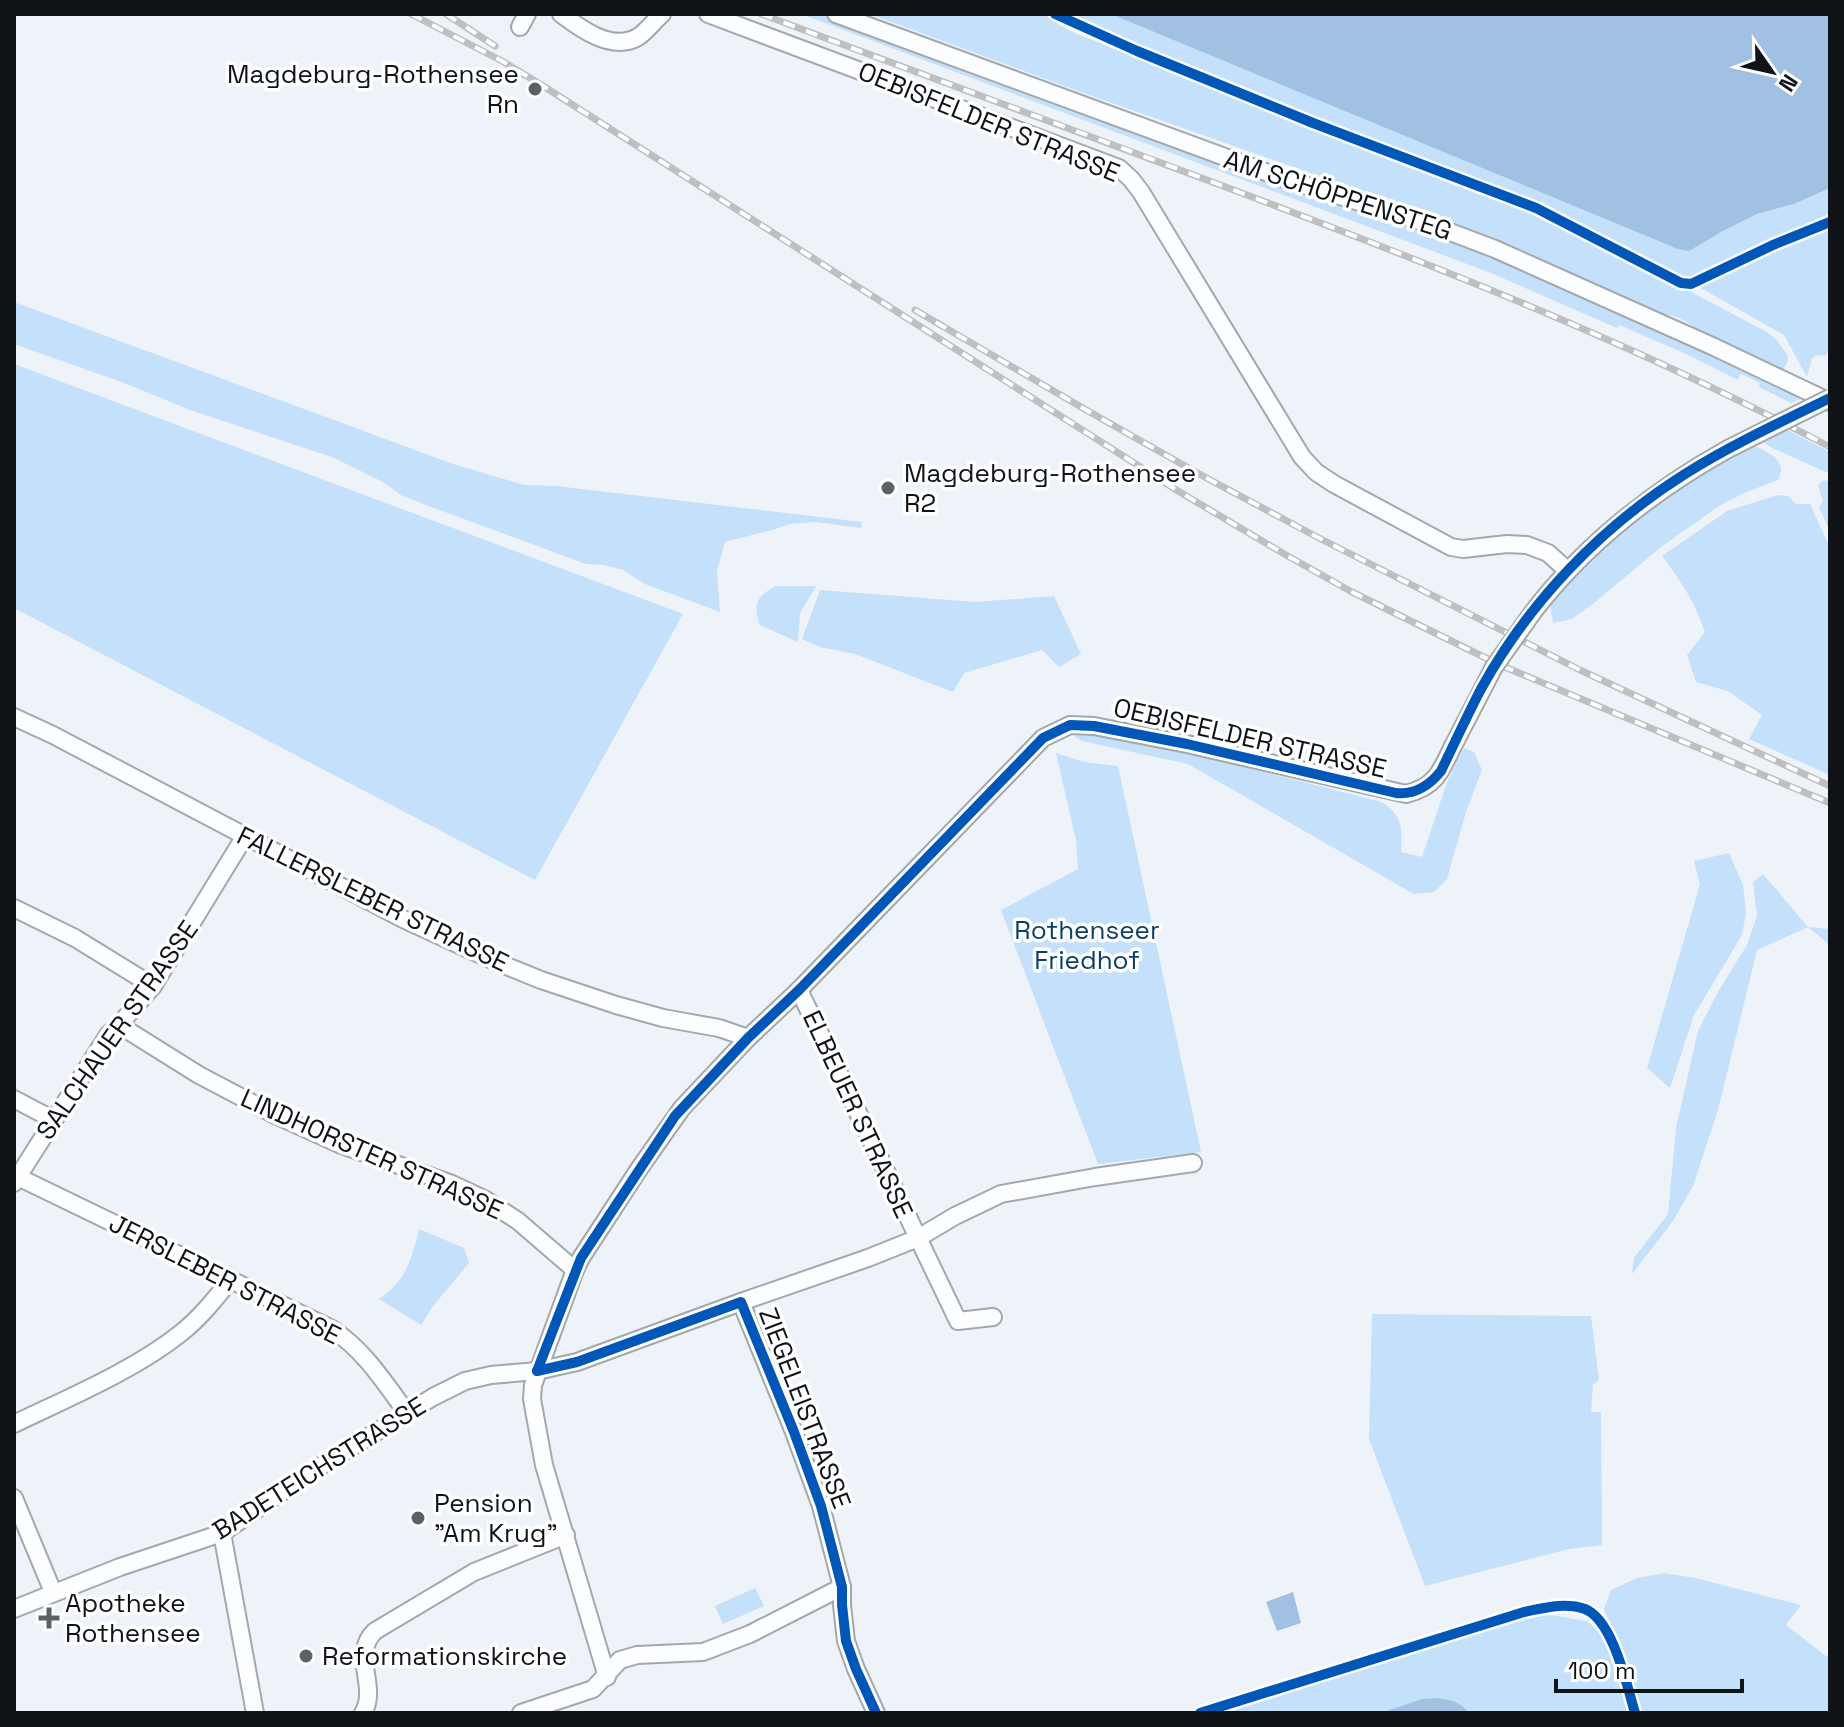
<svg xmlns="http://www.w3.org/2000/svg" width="1844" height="1727" viewBox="0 0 1844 1727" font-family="'Space Grotesk',sans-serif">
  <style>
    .green { fill: #c4e0fa }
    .water { fill: #a0c1e1 }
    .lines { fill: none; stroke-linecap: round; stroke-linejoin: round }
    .minor-casing { stroke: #a3a8ad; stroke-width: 20 }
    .minor { stroke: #fcfdfe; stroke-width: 16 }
    .rail-casing { stroke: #bdbfc0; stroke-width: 7 }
    .rail { stroke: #fff; stroke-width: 4; stroke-dasharray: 12; stroke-linecap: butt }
    .minor-bridge-casing { stroke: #a3a8ad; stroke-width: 20; stroke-linecap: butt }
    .minor-bridge { stroke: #fcfdfe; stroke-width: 16 }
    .cycleway-casing { stroke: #fff; stroke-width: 15 }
    .cycleway { stroke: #0057b8; stroke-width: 10 }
    .poi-dot { fill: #5d6166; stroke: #fff; stroke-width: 3 }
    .labels { text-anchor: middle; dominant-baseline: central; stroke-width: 7; stroke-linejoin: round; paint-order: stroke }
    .poi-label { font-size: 26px; fill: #0f1318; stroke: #fff; text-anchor: start }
    .street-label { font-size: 26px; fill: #0f1318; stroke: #fff }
    .park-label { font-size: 26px; fill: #0b3f68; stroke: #fff }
  </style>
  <rect width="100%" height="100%" fill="#edf3f8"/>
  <g class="green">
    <path d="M 801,14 L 821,14 L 1335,205 L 1407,223 L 1499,258 L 1808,395 L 1791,403 L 1759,387 L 1760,383 L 1741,374 L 1738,380 L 1684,353 L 1619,325 L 1617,328 L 1491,273 Z"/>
    <path d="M 870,14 L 1047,14 L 1053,21 L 1070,31 L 1294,121 L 1531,212 L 1695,294 L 1765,331 L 1776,339 L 1788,356 L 1787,363 L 1782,371 L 1702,334 C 1691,323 1675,313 1659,314 L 1435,217 L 1078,91 Z"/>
    <path d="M 1061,14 L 1111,14 L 1721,232 L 1757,214 L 1794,204 L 1830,188 L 1830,218 L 1698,277 L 1682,279 L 1544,208 L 1309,119 L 1090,28 Z"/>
    <path d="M 1830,225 L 1830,349 L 1825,356 L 1817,355 L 1812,358 L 1807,377 L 1784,335 L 1699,287 L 1714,276 Z"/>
    <path d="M 14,302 L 453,464 L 524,485 L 556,486 L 862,522 L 861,528 L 817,522 L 790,524 L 772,530 L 725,542 L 717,571 L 720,612 L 645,584 L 623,570 L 604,565 L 586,564 L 418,502 L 401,495 L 383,482 L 332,457 L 193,411 L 124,383 L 14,344 Z"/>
    <path d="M 14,364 L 683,614 L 535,880 L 14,608 Z"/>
    <path d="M 1787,430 L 1830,452 L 1830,474 L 1770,447 L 1764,442 Z"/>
    <path d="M 1755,446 C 1770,454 1788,460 1778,480 L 1744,493 L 1719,506 L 1661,547 L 1594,603 L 1572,619 L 1553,623 L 1550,604 C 1607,533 1674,487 1755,446 Z"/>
    <path d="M 1824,480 L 1830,482 L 1830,532 L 1819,507 L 1823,501 L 1818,485 Z"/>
    <path d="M 1778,495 L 1788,496 L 1796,504 L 1810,504 L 1830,548 L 1830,775 L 1749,739 L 1762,715 L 1728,691 L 1696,682 L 1687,655 L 1705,632 C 1694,600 1682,583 1662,556 L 1727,511 Z"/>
    <path d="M 776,586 L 816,586 L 800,613 L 798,642 L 760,625 C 752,604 757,596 776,586 Z"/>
    <path d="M 820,590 L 975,602 L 1054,596 L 1081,654 L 1059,667 L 1042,650 L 964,673 L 953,692 L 855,654 L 820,647 L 802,639 Z"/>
    <path d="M 1078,731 L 1154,744 L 1382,802 C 1403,817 1402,827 1401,852 L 1422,857 L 1447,782 L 1464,748 L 1474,752 L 1482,770 L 1466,812 L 1447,879 L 1434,892 L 1414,894 L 1188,764 L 1082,741 L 1075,737 Z"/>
    <path d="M 1056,753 L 1084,762 L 1118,766 L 1201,1152 L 1098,1164 L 1001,910 L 1078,869 L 1076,840 Z"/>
    <path d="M 1729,853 L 1743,885 L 1746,913 L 1742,935 L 1694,1015 L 1670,1088 L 1647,1068 L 1700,884 L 1694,861 Z"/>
    <path d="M 1763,874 L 1808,927 L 1830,929 L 1830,945 L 1808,927 L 1757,950 L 1718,1110 L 1693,1186 L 1673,1221 L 1632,1274 L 1634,1258 L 1668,1214 L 1676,1128 L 1698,1031 L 1719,990 L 1747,945 L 1757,916 L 1753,882 Z"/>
    <path d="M 419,1229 L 464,1248 L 469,1263 L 433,1306 L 421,1325 L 379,1299 C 406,1281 412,1259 419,1229 Z"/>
    <path d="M 1372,1314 L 1591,1316 L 1599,1380 L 1593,1384 L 1591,1412 L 1601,1412 L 1602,1545 L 1569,1549 L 1425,1586 L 1369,1439 Z"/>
    <path d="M 1664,1573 L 1695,1578 L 1801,1605 L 1786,1625 L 1830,1659 L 1830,1713 L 1641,1713 L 1623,1655 L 1604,1609 L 1611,1590 L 1637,1578 Z"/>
    <path d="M 755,1588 L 764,1606 L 723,1624 L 715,1606 Z"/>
    <path d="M 1538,1613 L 1587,1621 L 1607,1639 L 1629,1713 L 1469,1713 L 1467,1710 L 1434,1698 L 1422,1700 L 1381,1713 L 1221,1713 Z"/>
  </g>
  <g class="water">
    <path d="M 1111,14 L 1830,14 L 1830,188 L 1794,204 L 1757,214 L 1721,232 L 1689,251 L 1678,249 Z"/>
    <path d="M 1293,1592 L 1301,1623 L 1277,1631 L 1266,1602 Z"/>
    <path d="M 1434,1698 C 1448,1699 1460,1701 1469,1713 L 1381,1713 L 1422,1699 Z"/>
  </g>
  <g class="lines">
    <g class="minor-casing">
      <g id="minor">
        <path d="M 561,14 C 581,29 612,52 638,37 C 647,31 654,21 662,14"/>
        <path d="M 708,14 L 1119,168 L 1131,179 L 1141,192 L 1302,457 L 1316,472 L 1334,484 L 1451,547 L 1463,549 L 1507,544 L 1527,545 L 1548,553 L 1568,571"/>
        <path d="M 836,14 L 1282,178 L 1424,222 L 1495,249 L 1712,346 L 1830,402"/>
        <path d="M 520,27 L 527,14"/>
        <path d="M 1533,612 C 1586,543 1653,491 1728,449"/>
        <path d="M 14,717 L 53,735 L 403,919 L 492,960 L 541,980 L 616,1005 L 663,1018 L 719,1028 L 748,1038"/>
        <path d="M 14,908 L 75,938 L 153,986"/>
        <path d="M 799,990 L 958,1321 L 993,1317"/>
        <path d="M 119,1025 L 199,1075 L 273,1114 L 339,1144 L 452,1184 L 484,1199 L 518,1221 L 575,1270"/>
        <path d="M 14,1099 L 54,1120"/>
        <path d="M 18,1177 L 332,1329 C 365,1351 384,1382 407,1413"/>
        <path d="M 14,1183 L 108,1035 L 119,1025 L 153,986 L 245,836"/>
        <path d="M 741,1302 L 794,1432 L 821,1506 L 842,1587 L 842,1605 L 846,1641 L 856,1669 L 876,1713"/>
        <path d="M 14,1424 C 68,1398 135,1370 181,1333 C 200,1318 216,1298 231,1279"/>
        <path d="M 14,1498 L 53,1592"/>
        <path d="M 222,1533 L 255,1713"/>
        <path d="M 14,1609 L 120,1567 L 222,1533 L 308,1474 L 433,1397 L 465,1381 L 491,1375 L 537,1371 L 577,1362 L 741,1302 L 868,1258 L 918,1238 L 955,1216 L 1001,1194 L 1095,1177 L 1193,1163"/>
        <path d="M 607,1677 L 544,1465 L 532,1399 L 533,1385 L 575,1270 L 581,1258 L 639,1169 L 682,1108 L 748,1038 L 799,990 L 1043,738 L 1070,725 L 1094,726 L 1187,744 L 1406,794 C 1434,787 1440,774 1452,748"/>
        <path d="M 363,1713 C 379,1687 350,1655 375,1631 L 474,1572 L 566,1535"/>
        <path d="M 521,1713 L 593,1689 L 620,1660 L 637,1655 L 703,1652 L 750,1634 L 842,1587"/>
      </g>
    </g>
    <use href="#minor" class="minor"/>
    <g class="rail-casing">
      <g id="rail">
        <path d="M 411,14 L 502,61 L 540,84 L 1178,491 L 1286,555 L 1352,592 L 1500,665 L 1830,803"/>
        <path d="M 446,14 L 495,46"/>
        <path d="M 761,14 C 918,73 1075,130 1231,189 C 1436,266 1636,344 1830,447"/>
        <path d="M 915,310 L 1081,407 L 1201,475 L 1317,537 L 1580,670 L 1830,786"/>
      </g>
    </g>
    <use href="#rail" class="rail"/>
    <g class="minor-bridge-casing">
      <g id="minor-bridge">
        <path d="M 1728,449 L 1830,398"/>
        <path d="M 1452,748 L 1494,667 L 1533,612"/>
      </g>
    </g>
    <use href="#minor-bridge" class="minor-bridge"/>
    <g class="cycleway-casing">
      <g id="cycleway">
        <path d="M 1055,14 L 1137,51 L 1313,123 L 1536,208 L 1681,283 L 1691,284 L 1773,245 L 1830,222"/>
        <path d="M 537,1371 L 581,1258 L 675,1116 L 748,1038 L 799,990 L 1043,738 L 1070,725 L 1094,726 L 1187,744 L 1396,793 C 1415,795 1429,786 1441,771 C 1454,744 1467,716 1481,689 C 1529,602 1601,527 1685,474 C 1731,445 1781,422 1830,398"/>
        <path d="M 537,1371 L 577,1362 L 741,1302 L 794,1432 L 821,1506 L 842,1587 L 842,1605 L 846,1641 L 856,1669 L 876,1713"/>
        <path d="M 1200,1713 L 1524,1612 C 1544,1608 1565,1602 1585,1609 C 1613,1620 1627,1686 1635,1713"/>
      </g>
    </g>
    <use href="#cycleway" class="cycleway"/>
  </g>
  <g class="poi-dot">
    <circle cx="535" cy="89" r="8"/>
    <circle cx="888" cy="488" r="8"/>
    <circle cx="418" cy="1518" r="8"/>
    <path d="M45 1606h8v8h8v8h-8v8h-8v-8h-8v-8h8z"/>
    <circle cx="306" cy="1656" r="8"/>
  </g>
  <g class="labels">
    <g class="poi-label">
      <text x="519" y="74" text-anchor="end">Magdeburg-Rothensee<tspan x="519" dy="30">Rn</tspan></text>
      <text x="904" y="473">Magdeburg-Rothensee<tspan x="904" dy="30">R2</tspan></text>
      <text x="434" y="1503">Pension<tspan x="434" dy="30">"Am Krug"</tspan></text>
      <text x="65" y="1603">Apotheke<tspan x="65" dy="30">Rothensee</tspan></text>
      <text x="322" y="1656">Reformationskirche</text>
    </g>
    <g class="street-label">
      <text transform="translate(989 122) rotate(22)">OEBISFELDER STRASSE</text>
      <text transform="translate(1338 195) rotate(18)">AM SCHÖPPENSTEG</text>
      <text transform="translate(1250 738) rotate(13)">OEBISFELDER STRASSE</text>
      <text transform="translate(373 899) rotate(26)">FALLERSLEBER STRASSE</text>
      <text transform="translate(117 1030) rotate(-55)">SALCHAUER STRASSE</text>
      <text transform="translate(858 1114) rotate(65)">ELBEUER STRASSE</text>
      <text transform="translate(372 1154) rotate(24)">LINDHORSTER STRASSE</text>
      <text transform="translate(225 1279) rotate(27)">JERSLEBER STRASSE</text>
      <text transform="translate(805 1408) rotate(69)">ZIEGELEISTRASSE</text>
      <text transform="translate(319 1468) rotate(-32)">BADETEICHSTRASSE</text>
    </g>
    <g class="park-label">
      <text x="1087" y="930">Rothenseer<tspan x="1087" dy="30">Friedhof</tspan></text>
    </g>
  </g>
  <rect width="1844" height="1727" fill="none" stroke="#0f1318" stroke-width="32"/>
  <g transform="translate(1772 72) rotate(124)" stroke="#ffffff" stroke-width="6" paint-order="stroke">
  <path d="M0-6L14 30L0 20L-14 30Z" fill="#0f1318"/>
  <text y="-12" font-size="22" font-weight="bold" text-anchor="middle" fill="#0f1318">N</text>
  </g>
  <path d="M1556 1679v12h186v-12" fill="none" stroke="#0f1318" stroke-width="4"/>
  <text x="1568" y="1679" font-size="24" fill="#0f1318" stroke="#ffffff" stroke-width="6" paint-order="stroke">100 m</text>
</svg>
